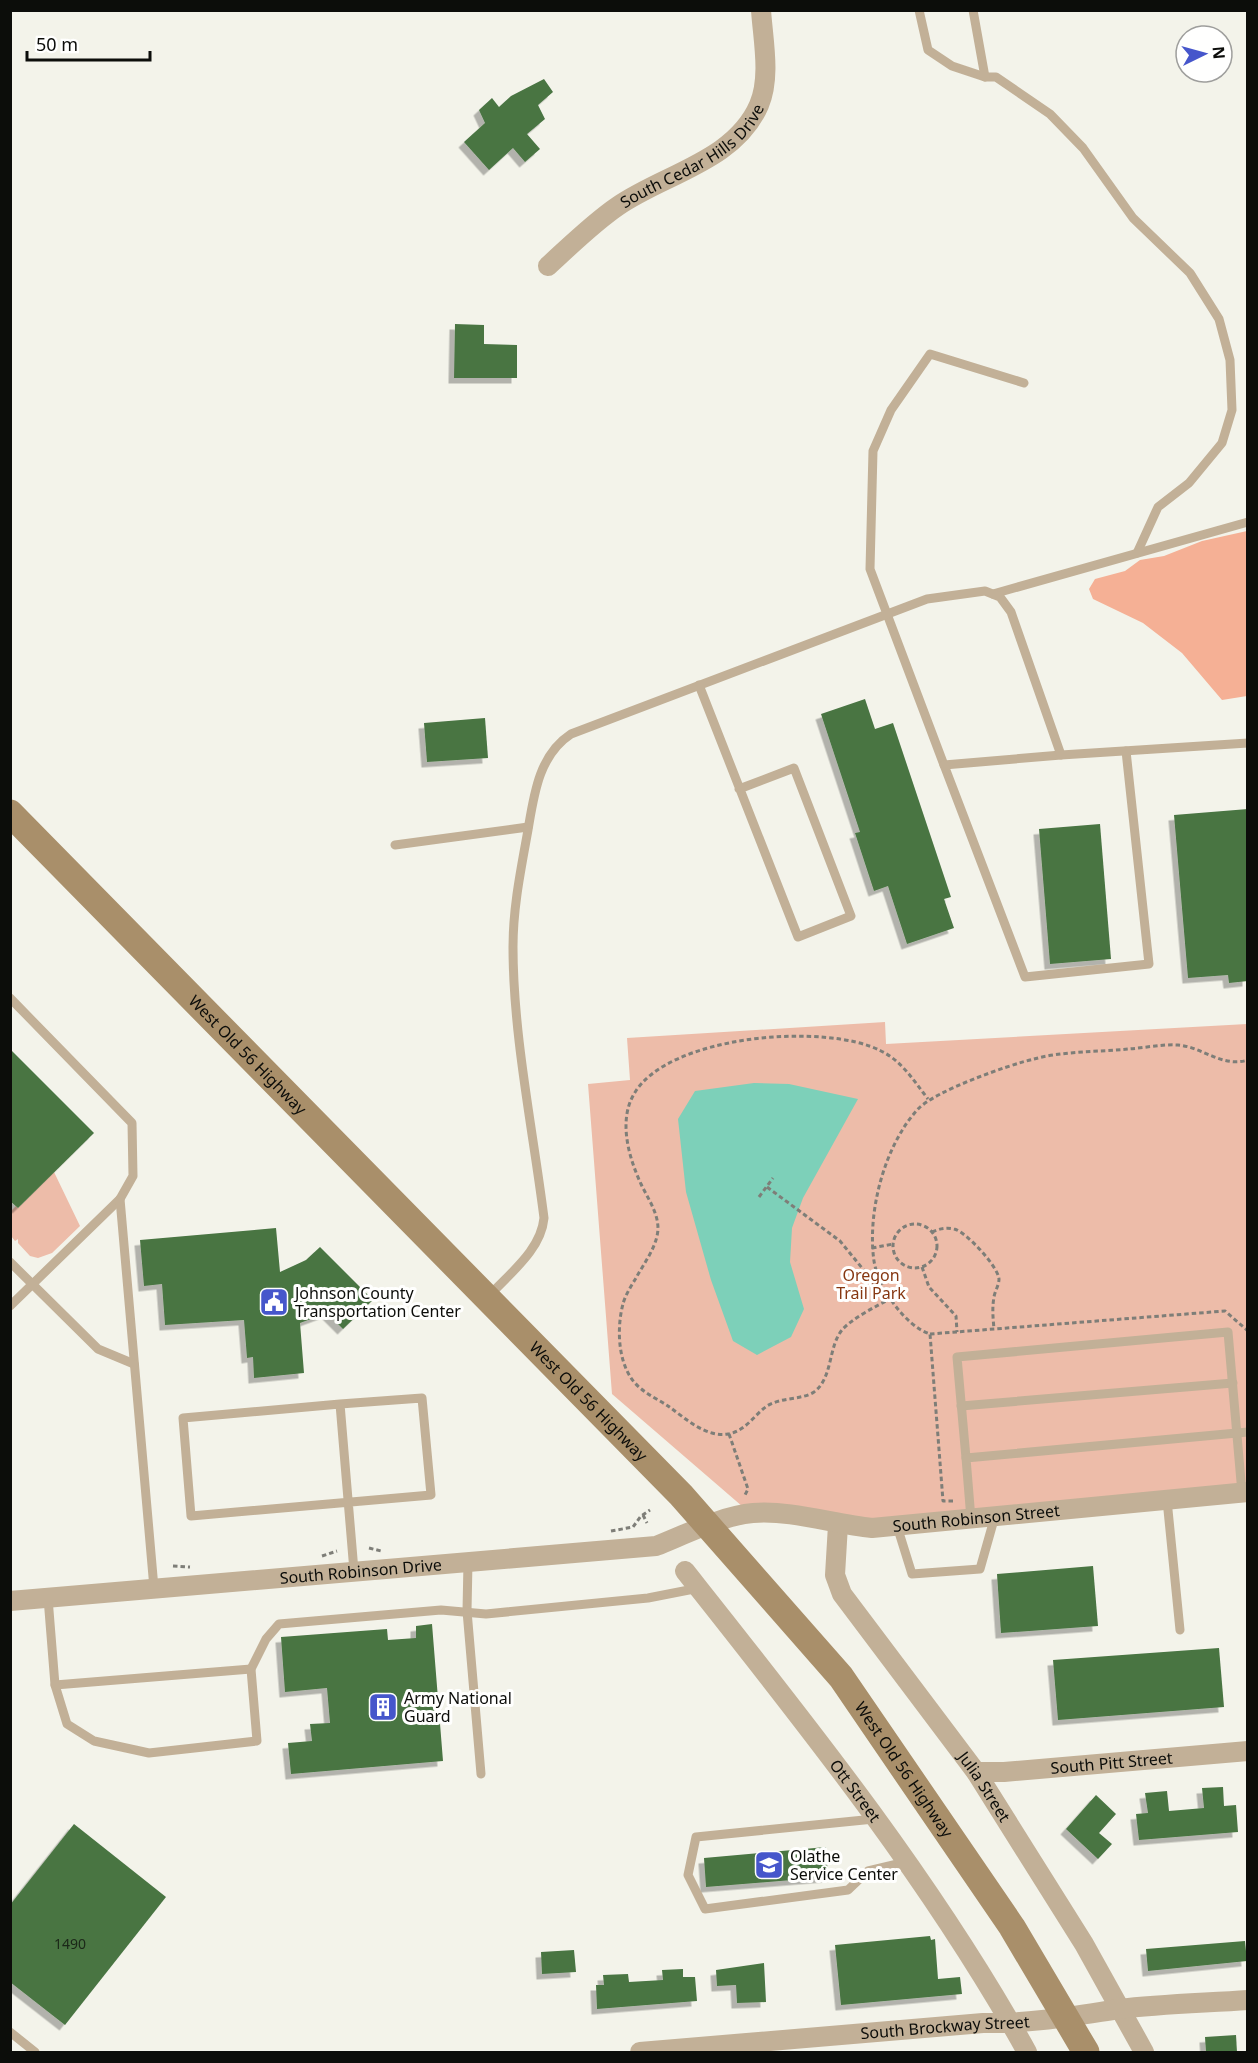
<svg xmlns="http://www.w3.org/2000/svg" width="1258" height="2063" viewBox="0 0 1258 2063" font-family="'Noto Sans',sans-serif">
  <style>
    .green { fill: #edbca9 }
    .forest { fill: #f5b095 }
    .water { fill: #7dd0b9 }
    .building { fill: #497443; filter: url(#shadow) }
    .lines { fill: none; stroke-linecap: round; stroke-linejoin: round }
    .path { stroke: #7e7e78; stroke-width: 3; stroke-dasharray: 4.5 3; stroke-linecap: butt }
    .lane { stroke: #c2b097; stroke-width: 9 }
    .street { stroke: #c2b097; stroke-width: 20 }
    .secondary { stroke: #a98f6a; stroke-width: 27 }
    .labels { text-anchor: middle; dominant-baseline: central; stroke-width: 6; stroke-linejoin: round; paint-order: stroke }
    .number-label { font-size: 14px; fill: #1b2718 }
    .street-label { font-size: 16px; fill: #0c0d0a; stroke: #fffffe }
    .park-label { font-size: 16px; fill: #863711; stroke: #fffffe }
    .poi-label { font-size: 16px; fill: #0c0d0a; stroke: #fffffe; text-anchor: start }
  </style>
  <defs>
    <filter id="shadow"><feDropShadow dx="-5.5" dy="5.5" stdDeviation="0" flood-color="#0004"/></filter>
  </defs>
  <rect width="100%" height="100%" fill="#f3f3ea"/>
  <g class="green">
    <path d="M 885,1022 L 886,1044 L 1247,1024 L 1247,1492 L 872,1528 L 750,1513 L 612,1394 L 588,1084 L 630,1080 L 627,1038 Z"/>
    <path d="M 54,1172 L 80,1226 L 52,1253 L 38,1258 L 30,1256 L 18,1243 L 18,1239 L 15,1241 L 11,1236 L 11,1211 L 16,1206 L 18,1208 Z"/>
  </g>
  <path class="forest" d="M 1247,531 L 1247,696 L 1222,700 L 1182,653 L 1143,623 L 1093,599 L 1089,589 L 1095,579 L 1125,571 L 1140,560 L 1164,556 L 1202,541 Z"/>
  <path class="water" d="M 754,1083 L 789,1084 L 858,1099 L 803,1198 L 792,1228 L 790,1262 L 804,1309 L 791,1337 L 757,1355 L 733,1341 L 711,1280 L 686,1192 L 678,1119 L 695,1091 Z"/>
  <g class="building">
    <path d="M 544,79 L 553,92 L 538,105 L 545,119 L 527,134 L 540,149 L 525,162 L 513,148 L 489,170 L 464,142 L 485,123 L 479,110 L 492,98 L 499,107 L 511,96 Z"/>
    <path d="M 455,324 L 484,325 L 484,344 L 517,345 L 517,378 L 454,378 Z"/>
    <path d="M 865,699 L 875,729 L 893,723 L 951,897 L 944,899 L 954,928 L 907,944 L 888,886 L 874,891 L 855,833 L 860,832 L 821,714 Z"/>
    <path d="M 485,718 L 488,758 L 427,762 L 424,723 Z"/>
    <path d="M 1248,809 L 1248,981 L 1229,983 L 1228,975 L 1188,978 L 1174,815 Z"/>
    <path d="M 1100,824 L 1111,959 L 1050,964 L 1039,829 Z"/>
    <path d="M 10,1049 L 94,1133 L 18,1208 L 10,1201 Z"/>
    <path d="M 276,1228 L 280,1272 L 306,1260 L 320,1247 L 373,1300 L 343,1329 L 327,1313 L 300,1323 L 304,1373 L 254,1378 L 253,1357 L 247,1358 L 244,1320 L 165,1325 L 162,1284 L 144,1286 L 140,1240 Z"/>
    <path d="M 1093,1566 L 1098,1626 L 1001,1633 L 997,1574 Z"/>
    <path d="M 432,1624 L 443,1761 L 291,1774 L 288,1743 L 312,1741 L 310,1724 L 330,1723 L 327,1688 L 285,1692 L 281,1637 L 387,1629 L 388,1640 L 416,1638 L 416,1626 Z"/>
    <path d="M 1219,1648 L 1224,1707 L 1058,1720 L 1053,1660 Z"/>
    <path d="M 1223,1787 L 1224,1806 L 1236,1805 L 1238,1832 L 1139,1840 L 1136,1814 L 1148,1813 L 1145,1793 L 1167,1791 L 1169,1811 L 1204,1808 L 1202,1788 Z"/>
    <path d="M 1096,1795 L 1116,1814 L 1099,1833 L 1112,1844 L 1098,1859 L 1066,1829 Z"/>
    <path d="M 74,1824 L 166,1897 L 65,2025 L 10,1982 L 10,1905 Z"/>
    <path d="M 826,1847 L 828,1877 L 706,1887 L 704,1858 Z"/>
    <path d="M 930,1936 L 931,1940 L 935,1939 L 938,1979 L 960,1977 L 962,1994 L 841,2005 L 835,1945 Z"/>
    <path d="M 1245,1941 L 1247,1961 L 1148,1971 L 1146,1949 Z"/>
    <path d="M 574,1950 L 576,1972 L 542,1974 L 541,1952 Z"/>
    <path d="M 764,1963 L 766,2002 L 737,2003 L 736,1985 L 717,1986 L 716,1970 Z"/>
    <path d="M 683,1969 L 683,1977 L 695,1977 L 697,2001 L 597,2009 L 596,1985 L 604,1985 L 603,1975 L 628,1974 L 629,1982 L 663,1980 L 662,1970 Z"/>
    <path d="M 1236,2035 L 1237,2052 L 1206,2052 L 1205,2037 Z"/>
  </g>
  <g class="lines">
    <g class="path">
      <path d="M 767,1187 L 840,1241 L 867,1274 L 876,1274"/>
      <path d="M 759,1197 L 773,1178"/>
      <circle cx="915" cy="1246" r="22"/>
      <path d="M 932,1232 C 939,1229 946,1227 954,1229 C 965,1231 998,1266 999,1279 C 999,1285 995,1291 994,1297 C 992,1308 993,1318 994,1329"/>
      <path d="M 872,1248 L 893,1244"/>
      <path d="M 922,1267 L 929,1287 L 956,1316 L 957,1332"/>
      <path d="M 892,1298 C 878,1305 851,1319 842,1330 C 828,1347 833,1378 814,1392 C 802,1400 781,1397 767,1406 C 754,1415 746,1431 728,1434 C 706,1438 685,1418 668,1406 C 659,1400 648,1395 639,1387 C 618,1369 616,1330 623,1304 C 625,1296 631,1286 636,1278 C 644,1263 657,1247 658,1229 C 658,1212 648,1199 641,1184 C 629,1158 618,1121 634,1094 C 667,1035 826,1022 881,1051 C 902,1061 914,1081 928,1099"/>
      <path d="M 930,1334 L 1225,1311 L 1248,1331"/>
      <path d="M 729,1434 L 748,1489 L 744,1497"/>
      <path d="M 953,1501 L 943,1501 L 930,1334 C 905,1326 878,1287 874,1261 C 867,1213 884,1146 918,1109 C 935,1091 1008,1065 1034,1059 C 1063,1051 1098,1052 1128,1049 C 1144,1048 1162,1044 1178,1045 C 1203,1047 1222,1068 1248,1060"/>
      <path d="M 643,1515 L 647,1523"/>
      <path d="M 611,1531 L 633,1527 L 641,1516 L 650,1510"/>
      <path d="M 369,1548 L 381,1551"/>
      <path d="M 322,1556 L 337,1551"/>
      <path d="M 173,1566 L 190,1567"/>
    </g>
    <g class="lane">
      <path d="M 919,10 L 928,50 L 952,66 L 985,77 L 996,77 L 1050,114 L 1083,148 L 1133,218 L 1190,273 L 1219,319 L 1230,360 L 1232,410 L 1222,443 L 1189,483 L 1158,507 L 1137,553"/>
      <path d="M 973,10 L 985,77"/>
      <path d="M 1024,383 L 930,354 L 891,410 L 873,451 L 870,569 L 944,765 L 1061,755"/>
      <path d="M 993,594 L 1248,522"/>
      <path d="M 699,685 L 798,937 L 851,916 L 794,768 L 739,789"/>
      <path d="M 944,765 L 1025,977 L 1149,964 L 1126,751"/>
      <path d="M 395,845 L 528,827"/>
      <path d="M 10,998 L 132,1123 L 133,1176 L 120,1199 L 10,1306"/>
      <path d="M 120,1199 L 154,1588"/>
      <path d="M 10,1262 L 98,1349 L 134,1364"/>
      <path d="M 489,1296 C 510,1273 541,1250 544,1218 C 533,1130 513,1035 513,947 C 513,907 521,869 528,830 C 534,794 539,755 571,734 L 927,599 L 985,591 L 1000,597 L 1011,612 L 1061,755 L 1248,743"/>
      <path d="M 340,1404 L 422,1398 L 431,1495 L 191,1516 L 183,1418 L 340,1404 L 354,1571"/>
      <path d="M 961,1406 L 1233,1383"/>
      <path d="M 966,1458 L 957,1357 L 1228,1332 L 1242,1493"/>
      <path d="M 1167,1500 L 1180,1630"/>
      <path d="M 971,1519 L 966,1458 L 1248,1432"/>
      <path d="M 897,1526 L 912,1574 L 980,1569 L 995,1516"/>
      <path d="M 468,1562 L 467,1611 L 481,1774"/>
      <path d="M 48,1598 L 55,1685 L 67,1724 L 94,1741 L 149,1753 L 257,1741 L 251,1669 L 266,1639 L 279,1624 L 441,1610 L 486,1614 L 648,1598 L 699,1588"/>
      <path d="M 55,1685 L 251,1669"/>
      <path d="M 874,1819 L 696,1837 L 688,1875 L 705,1909 L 848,1890 L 868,1871 L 906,1862"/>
      <path d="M 10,2032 L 35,2052"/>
    </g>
    <g class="street">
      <path id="s1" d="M 548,266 C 570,246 593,223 618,206 C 664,174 735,161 759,105 C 771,77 763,40 761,10"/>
      <path id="s2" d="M 838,1525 L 835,1575 L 842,1594 L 976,1772 L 1084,1944 L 1144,2052"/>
      <path id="s3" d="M 685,1571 C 807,1725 932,1881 1027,2052"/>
      <path id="s4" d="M 10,1601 L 656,1546 C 684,1535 724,1515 753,1513 C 792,1510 833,1524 872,1528 L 1248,1492"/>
      <path id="s5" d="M 976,1772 L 1004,1772 L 1248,1751"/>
      <path id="s6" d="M 640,2052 L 983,2023 C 1030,2024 1073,2016 1119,2009 C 1161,2004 1205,2003 1248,2000"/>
    </g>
    <path class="secondary" id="s7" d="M 10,813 L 681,1495 L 841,1677 L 1012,1927 L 1086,2052"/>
  </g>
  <defs>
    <g id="civic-square" transform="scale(1.5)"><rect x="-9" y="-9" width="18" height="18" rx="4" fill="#4656cb" stroke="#fffffe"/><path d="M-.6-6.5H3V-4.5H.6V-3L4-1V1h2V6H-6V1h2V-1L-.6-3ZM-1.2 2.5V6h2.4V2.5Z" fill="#fff"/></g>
    <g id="building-square" transform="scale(1.5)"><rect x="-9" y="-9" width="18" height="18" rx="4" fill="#4656cb" stroke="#fffffe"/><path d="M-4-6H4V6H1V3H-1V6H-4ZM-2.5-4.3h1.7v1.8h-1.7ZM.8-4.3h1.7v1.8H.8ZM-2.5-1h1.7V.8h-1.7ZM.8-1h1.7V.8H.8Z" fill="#fff"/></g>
    <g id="school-square" transform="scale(1.5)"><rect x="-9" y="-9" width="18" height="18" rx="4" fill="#4656cb" stroke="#fffffe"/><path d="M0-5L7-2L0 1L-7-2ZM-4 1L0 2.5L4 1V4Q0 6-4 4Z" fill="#fff"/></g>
  </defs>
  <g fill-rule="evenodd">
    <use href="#civic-square" x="274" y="1302"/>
    <use href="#building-square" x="383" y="1707"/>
    <use href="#school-square" x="769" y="1865"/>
  </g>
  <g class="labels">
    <g class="number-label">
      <text x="70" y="1943">1490</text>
    </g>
    <g class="street-label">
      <text stroke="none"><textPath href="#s1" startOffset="183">South Cedar Hills Drive</textPath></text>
      <text stroke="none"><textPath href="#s7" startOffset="339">West Old 56 Highway</textPath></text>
      <text stroke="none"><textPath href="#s7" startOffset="825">West Old 56 Highway</textPath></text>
      <text stroke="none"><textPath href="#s4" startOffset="976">South Robinson Street</textPath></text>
      <text stroke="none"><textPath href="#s4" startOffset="352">South Robinson Drive</textPath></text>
      <text stroke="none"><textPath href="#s5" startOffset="136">South Pitt Street</textPath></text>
      <text stroke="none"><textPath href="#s7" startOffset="1311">West Old 56 Highway</textPath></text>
      <text stroke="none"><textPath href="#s2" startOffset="310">Julia Street</textPath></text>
      <text stroke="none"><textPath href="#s3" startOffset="278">Ott Street</textPath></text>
      <text stroke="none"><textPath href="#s6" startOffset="306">South Brockway Street</textPath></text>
    </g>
    <g class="park-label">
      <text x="871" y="1275">Oregon<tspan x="871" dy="18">Trail Park</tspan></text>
    </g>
    <g class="poi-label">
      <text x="295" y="1293">Johnson County<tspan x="295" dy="18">Transportation Center</tspan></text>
      <text x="404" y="1698">Army National<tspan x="404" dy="18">Guard</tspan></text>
      <text x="790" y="1856">Olathe<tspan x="790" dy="18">Service Center</tspan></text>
    </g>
  </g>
  <rect width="1258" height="2063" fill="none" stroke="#0c0d0a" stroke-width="24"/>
  <g transform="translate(1204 54) rotate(85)"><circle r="28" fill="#fffffe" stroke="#9e9e9c" stroke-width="1.5"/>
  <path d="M0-4.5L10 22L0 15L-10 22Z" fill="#4656cb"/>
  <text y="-9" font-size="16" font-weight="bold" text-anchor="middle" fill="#0c0d0a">N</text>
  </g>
  <path d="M27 51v9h123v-9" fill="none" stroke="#0c0d0a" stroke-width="3"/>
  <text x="36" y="51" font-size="18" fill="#0c0d0a" stroke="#fffffe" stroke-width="4.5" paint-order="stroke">50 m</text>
</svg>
